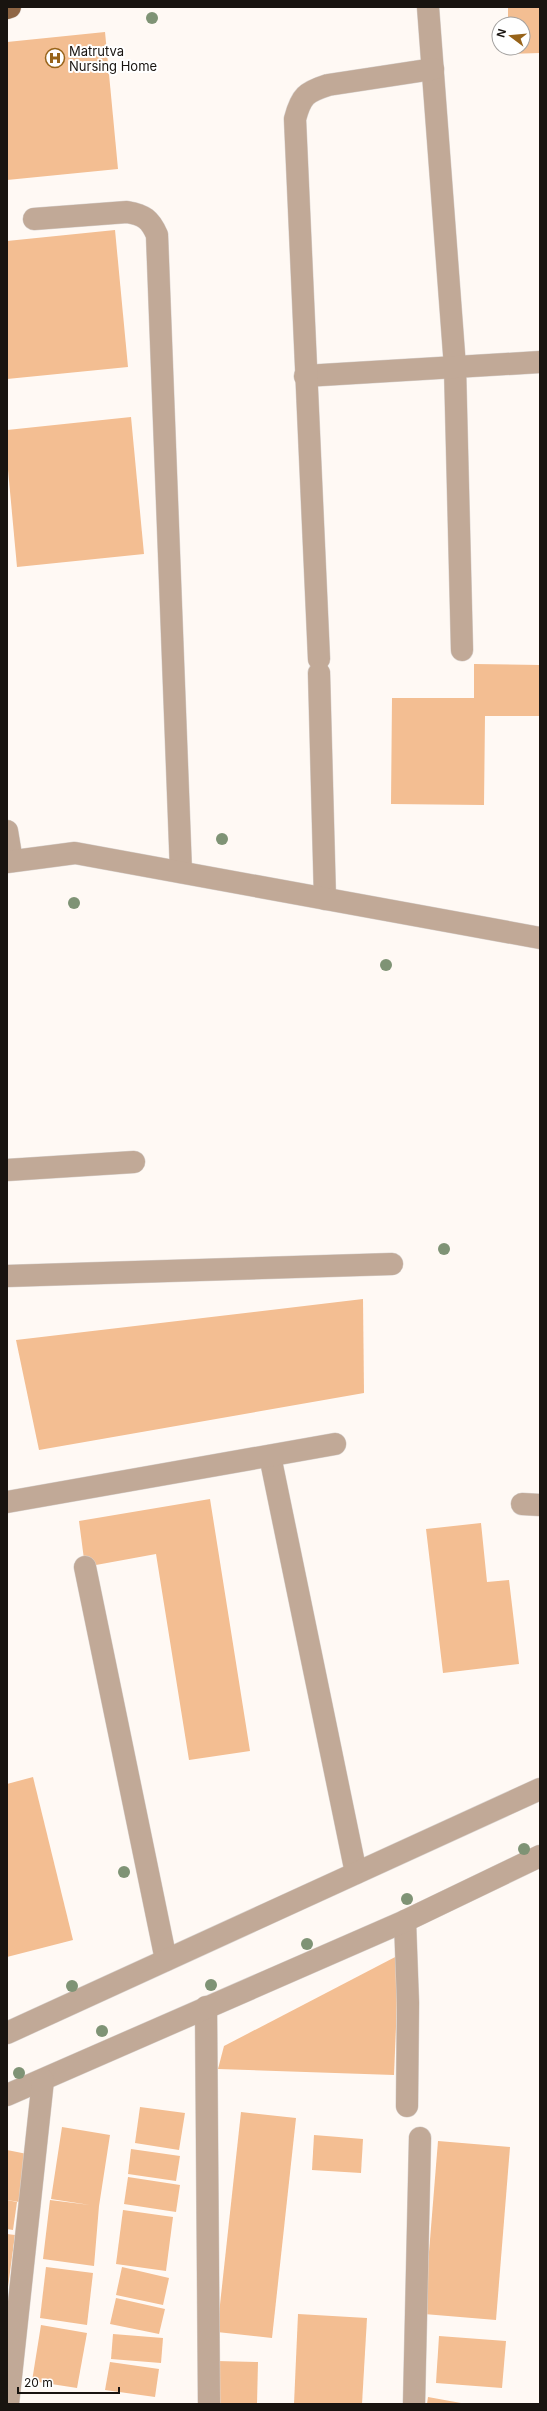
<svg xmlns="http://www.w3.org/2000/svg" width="547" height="2411" viewBox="0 0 547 2411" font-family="Inter,sans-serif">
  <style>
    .building { fill: #f3be92 }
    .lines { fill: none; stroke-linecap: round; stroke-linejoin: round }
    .minor-casing { stroke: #dad4d0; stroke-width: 23 }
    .major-casing { stroke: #dad4d0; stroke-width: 23 }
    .minor { stroke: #c1a997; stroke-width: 22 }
    .major { stroke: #8f6645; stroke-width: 22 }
    .tree { fill: #7f9375 }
    .labels { text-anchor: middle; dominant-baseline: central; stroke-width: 4; stroke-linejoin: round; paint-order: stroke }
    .poi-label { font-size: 13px; fill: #191410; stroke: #fff; text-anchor: start }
  </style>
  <rect width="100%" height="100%" fill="#fff9f4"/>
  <g class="building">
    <path d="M 508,7 L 540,7 L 540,53 L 508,54 L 508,48 L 523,48 L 523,24 L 508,24 Z"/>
    <path d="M 105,32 L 118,169 L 7,180 L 7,42 Z"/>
    <path d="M 115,230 L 128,367 L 7,379 L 7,241 Z"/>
    <path d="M 131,417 L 144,554 L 17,567 L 7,459 L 7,430 Z"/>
    <path d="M 474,664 L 540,665 L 540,716 L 485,716 L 484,805 L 391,804 L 392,698 L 474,698 Z"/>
    <path d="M 363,1299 L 364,1393 L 39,1450 L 16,1340 Z"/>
    <path d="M 210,1499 L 250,1751 L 189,1760 L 156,1554 L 85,1567 L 79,1521 Z"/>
    <path d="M 481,1523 L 487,1582 L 509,1580 L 519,1664 L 443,1673 L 426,1529 Z"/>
    <path d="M 33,1777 L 73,1940 L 7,1957 L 7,1784 Z"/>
    <path d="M 399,1955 L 394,2075 L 218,2069 L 224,2046 Z"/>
    <path d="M 140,2107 L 185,2113 L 179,2150 L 135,2143 Z"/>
    <path d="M 241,2112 L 296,2118 L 272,2338 L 217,2332 Z"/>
    <path d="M 62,2127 L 110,2135 L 99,2206 L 94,2266 L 43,2259 L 50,2200 L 90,2205 L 51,2199 Z"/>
    <path d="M 314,2135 L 363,2139 L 361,2173 L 312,2170 Z"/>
    <path d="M 438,2141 L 510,2147 L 496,2320 L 424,2314 Z"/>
    <path d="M 131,2149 L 180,2156 L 176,2181 L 128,2174 Z"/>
    <path d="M 7,2150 L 27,2154 L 19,2202 L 7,2200 Z"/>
    <path d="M 128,2177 L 180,2185 L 176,2212 L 124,2204 Z"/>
    <path d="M 7,2200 L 17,2202 L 13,2230 L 7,2229 Z"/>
    <path d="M 123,2210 L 173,2217 L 166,2271 L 116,2264 Z"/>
    <path d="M 7,2234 L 15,2235 L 8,2287 L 7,2287 Z"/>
    <path d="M 46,2267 L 93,2273 L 87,2325 L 40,2318 Z"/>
    <path d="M 122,2267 L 169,2278 L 163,2305 L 116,2295 Z"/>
    <path d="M 116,2298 L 165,2309 L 159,2334 L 110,2324 Z"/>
    <path d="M 298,2314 L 367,2318 L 362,2404 L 294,2404 Z"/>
    <path d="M 41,2325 L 87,2333 L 77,2388 L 32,2381 Z"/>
    <path d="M 113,2334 L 163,2338 L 161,2363 L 111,2359 Z"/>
    <path d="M 439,2336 L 506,2341 L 502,2388 L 436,2383 Z"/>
    <path d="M 217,2361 L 258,2362 L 257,2404 L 217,2404 Z"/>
    <path d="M 110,2362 L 159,2369 L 155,2397 L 105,2390 Z"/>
    <path d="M 428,2397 L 461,2403 L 461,2404 L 427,2404 Z"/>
  </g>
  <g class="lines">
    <g class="minor-casing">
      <g id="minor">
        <path d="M 428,7 L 455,367 L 462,650"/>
        <path d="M 34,219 L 127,212 C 144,215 150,219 157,235 L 181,872"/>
        <path d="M 305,376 L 540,362"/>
        <path d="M 319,659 L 295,119 C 301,96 306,92 328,85 L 433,69"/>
        <path d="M 319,673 L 325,899"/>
        <path d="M 7,831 L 12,861"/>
        <path d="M 7,862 L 75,853 L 540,938"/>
        <path d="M 7,1170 L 134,1162"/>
        <path d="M 7,1276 L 392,1264"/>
        <path d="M 270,1456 L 356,1873"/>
        <path d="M 7,1502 L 335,1444"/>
        <path d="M 522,1504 L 540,1505"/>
        <path d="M 85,1567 L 166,1960"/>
        <path d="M 405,1921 L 408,2003 L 407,2106"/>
        <path d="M 206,2007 L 209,2404"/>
        <path d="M 7,2033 L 540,1789"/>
        <path d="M 7,2095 L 405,1921 L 540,1856"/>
        <path d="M 8,2404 L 43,2080"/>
        <path d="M 414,2404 L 420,2138"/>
      </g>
    </g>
    <g class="major-casing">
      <path id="major" d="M 7,8 L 10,7"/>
    </g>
    <use href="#minor" class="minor"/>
    <use href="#major" class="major"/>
  </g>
  <g class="tree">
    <circle cx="152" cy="18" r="6"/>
    <circle cx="222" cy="839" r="6"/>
    <circle cx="74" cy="903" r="6"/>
    <circle cx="386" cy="965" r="6"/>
    <circle cx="444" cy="1249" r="6"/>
    <circle cx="524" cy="1849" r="6"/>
    <circle cx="124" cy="1872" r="6"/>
    <circle cx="407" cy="1899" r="6"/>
    <circle cx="307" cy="1944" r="6"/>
    <circle cx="211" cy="1985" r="6"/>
    <circle cx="72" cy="1986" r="6"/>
    <circle cx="102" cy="2031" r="6"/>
    <circle cx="19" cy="2073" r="6"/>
  </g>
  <defs>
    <g id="hospital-ring" transform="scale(1)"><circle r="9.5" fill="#fff" stroke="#976319" stroke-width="1.5"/><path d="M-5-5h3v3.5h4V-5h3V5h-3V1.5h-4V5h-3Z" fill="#976319"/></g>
  </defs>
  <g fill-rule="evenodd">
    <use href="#hospital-ring" x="55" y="58"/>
  </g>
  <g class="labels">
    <g class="poi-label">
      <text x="69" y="51">Matrutva<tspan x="69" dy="15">Nursing Home</tspan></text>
    </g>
  </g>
  <rect width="547" height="2411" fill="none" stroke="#191410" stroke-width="16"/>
  <g transform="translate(511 36) rotate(286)"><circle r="19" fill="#ffffff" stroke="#a3a19f"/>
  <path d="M0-3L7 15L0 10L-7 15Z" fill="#976319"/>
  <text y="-6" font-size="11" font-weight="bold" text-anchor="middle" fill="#191410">N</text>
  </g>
  <path d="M18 2387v6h101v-6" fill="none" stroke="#191410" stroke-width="2"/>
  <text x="24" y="2387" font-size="12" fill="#191410" stroke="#ffffff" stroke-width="3" paint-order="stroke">20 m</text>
</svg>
